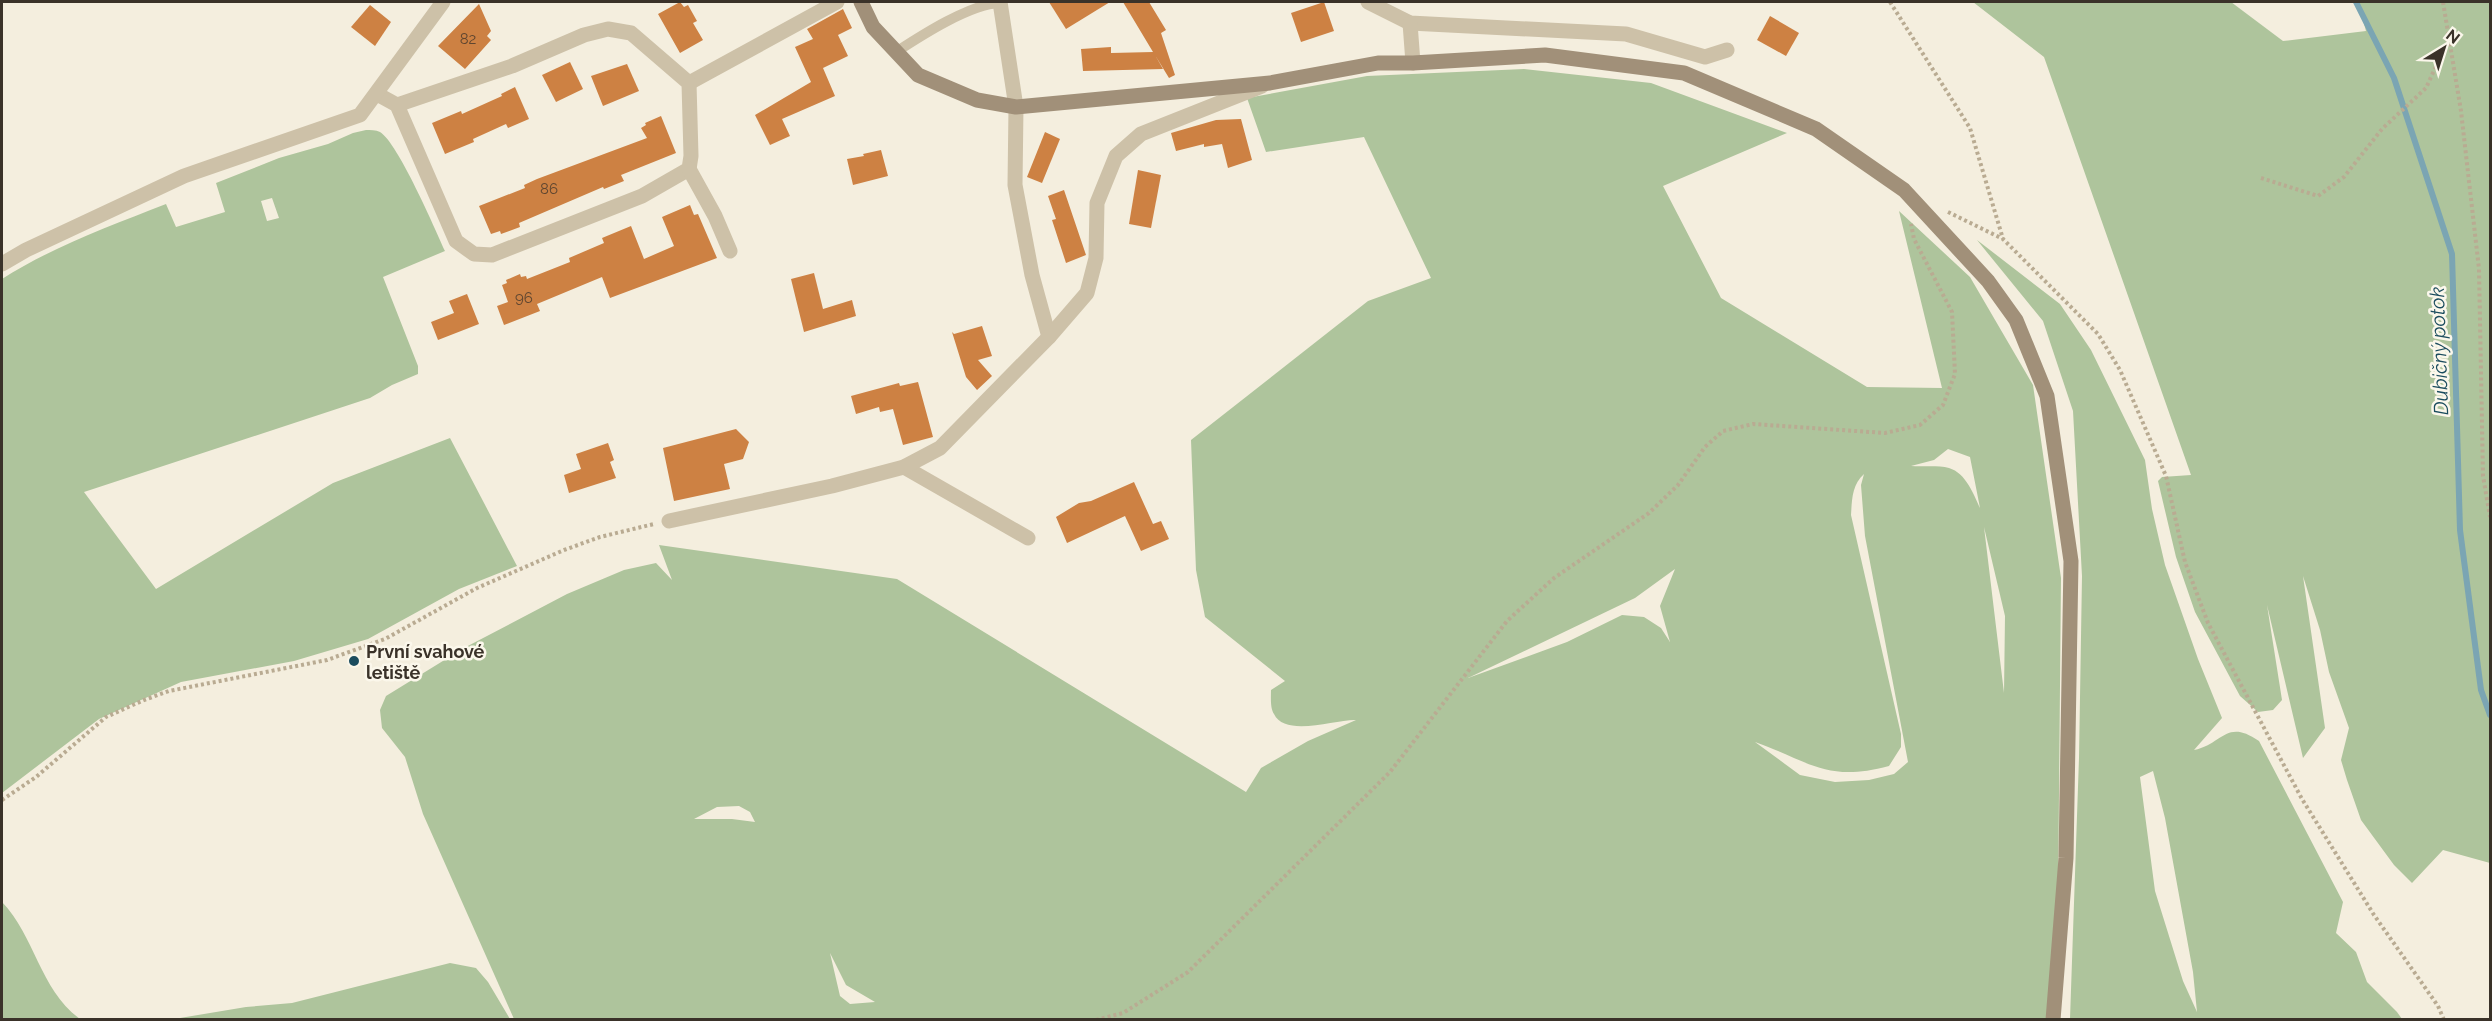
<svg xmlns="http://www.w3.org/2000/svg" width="2492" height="1021" viewBox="0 0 2492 1021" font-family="Raleway,sans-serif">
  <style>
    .green { fill: #aec49c; fill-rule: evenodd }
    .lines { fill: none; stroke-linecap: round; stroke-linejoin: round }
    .stream { stroke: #7ba5b3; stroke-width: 6 }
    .building { fill: #cd8143 }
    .path { stroke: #b9ab92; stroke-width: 4; stroke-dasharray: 3 3; stroke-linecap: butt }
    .lane { stroke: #cdc1a8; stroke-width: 10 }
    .street { stroke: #cdc1a8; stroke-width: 15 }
    .secondary { stroke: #a19079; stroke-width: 15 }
    .poi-dot { fill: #1b4c5e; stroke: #fbf7eb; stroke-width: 2 }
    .labels { text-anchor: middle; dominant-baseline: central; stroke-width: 5; stroke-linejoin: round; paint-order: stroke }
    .number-label { font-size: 15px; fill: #5f4630 }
    .poi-label { font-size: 18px; font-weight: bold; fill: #3a3229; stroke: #fbf7eb; text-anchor: start }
    .water-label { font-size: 20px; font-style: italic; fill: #1b4c5e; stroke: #fbf7eb }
  </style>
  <rect width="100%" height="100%" fill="#f4eede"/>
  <g class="green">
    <path d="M 1973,2 L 2231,2 L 2283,41 L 2366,31 L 2358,2 L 2490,2 L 2490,863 L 2443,850 L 2412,883 L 2394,865 L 2361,820 L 2347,780 L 2341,760 L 2349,728 L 2329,672 L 2320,630 L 2303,576 L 2325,728 L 2303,758 L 2267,605 L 2282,700 L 2273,710 L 2258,712 L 2240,696 L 2195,612 L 2176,557 L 2158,481 L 2162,477 L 2191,475 L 2044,57 Z"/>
    <path d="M 1524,69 L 1651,83 L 1787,133 L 1663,186 L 1721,298 L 1867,387 L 1942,388 L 1899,211 L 1970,277 L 2033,385 L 2061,578 L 2058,901 L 2048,1019 L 514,1019 L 423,814 L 405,757 L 382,728 L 380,710 L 386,696 L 464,648 L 567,594 L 624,570 L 656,563 L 672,580 L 659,545 L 897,579 L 1246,792 L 1261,768 L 1308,741 L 1356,720 C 1337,719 1285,738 1274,714 C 1270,708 1271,697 1271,690 L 1285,681 L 1205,617 L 1196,570 L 1191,440 L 1368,301 L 1431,278 L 1364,137 L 1266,152 L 1247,98 L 1367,76 ZM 1948,449 L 1970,457 L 1980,508 C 1974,495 1966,473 1949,468 C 1938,465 1923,467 1911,466 L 1934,460 ZM 1864,474 L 1861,485 L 1865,536 L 1908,762 L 1894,774 L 1869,780 L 1835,782 L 1800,775 L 1755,742 C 1809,761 1826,783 1889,766 L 1901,747 L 1901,734 L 1851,515 C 1852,499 1852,485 1864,474 ZM 1984,527 L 2005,616 L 2004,693 ZM 1675,569 L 1660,606 L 1670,642 L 1661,628 L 1644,617 L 1622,615 L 1567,642 L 1468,678 L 1635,598 ZM 739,806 L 750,812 L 755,822 L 732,819 L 694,819 L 717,807 ZM 830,953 L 846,985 L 875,1002 L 850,1004 L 840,996 Z"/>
    <path d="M 366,130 C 370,130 376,130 380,132 C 398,143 435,229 445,251 L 383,277 L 418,366 L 418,374 L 392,385 L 370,398 L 84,492 L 156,589 L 333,483 L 450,438 L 517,566 L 459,589 L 368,639 L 294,661 L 181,682 L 99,719 L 2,793 L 2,279 C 52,247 110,226 166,204 L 176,227 L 225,212 L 216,183 L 279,158 L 328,144 L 353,133 ZM 272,198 L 279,218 L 267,221 L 261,201 Z"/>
    <path d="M 1977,240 L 2060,304 L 2091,350 L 2145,460 L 2152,509 L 2165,565 L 2198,659 L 2222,718 L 2194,750 C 2223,744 2226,718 2259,741 L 2343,902 L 2336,933 L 2356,952 L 2367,982 L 2397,1012 L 2402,1019 L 2070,1019 L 2079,758 L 2082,576 L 2073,411 L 2043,321 ZM 2153,771 L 2165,818 L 2193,972 L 2197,1012 L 2183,981 L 2155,891 L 2140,777 Z"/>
    <path d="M 2,902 C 35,936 40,990 80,1019 L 2,1019 Z"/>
    <path d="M 450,963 L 476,968 L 488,982 L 510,1019 L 174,1019 L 246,1007 L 292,1003 Z"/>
  </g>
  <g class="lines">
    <path class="stream" d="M 2356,2 L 2394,78 L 2452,254 L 2460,530 L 2481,690 L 2490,715"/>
  </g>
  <g class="building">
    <path d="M 680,2 L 684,7 L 688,5 L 697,21 L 693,23 L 703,40 L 680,53 L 658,14 Z"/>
    <path d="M 1049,2 L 1110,2 L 1066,29 Z"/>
    <path d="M 1123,2 L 1149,2 L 1166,30 L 1161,33 L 1175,75 L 1169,78 L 1155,55 L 1163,69 L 1083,71 L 1081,49 L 1111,47 L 1111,53 L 1153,52 Z"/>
    <path d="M 1324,2 L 1334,31 L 1301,42 L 1291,13 Z"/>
    <path d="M 479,4 L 491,31 L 487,36 L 491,40 L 465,69 L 438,46 Z"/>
    <path d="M 370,5 L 391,22 L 375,46 L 351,27 Z"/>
    <path d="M 843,9 L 852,28 L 838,35 L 848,56 L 823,68 L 835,96 L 782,119 L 790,136 L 770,145 L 755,115 L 811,82 L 795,47 L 813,39 L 807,29 Z"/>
    <path d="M 1770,16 L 1799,33 L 1786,56 L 1757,40 Z"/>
    <path d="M 570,62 L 583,89 L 556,102 L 542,75 Z"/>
    <path d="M 627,64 L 639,91 L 603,106 L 591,76 Z"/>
    <path d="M 515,87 L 529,119 L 508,128 L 506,124 L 473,139 L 474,142 L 445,154 L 432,123 L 461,111 L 462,114 L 502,96 L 501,94 Z"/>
    <path d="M 661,116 L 676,153 L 621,175 L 624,181 L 604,189 L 603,187 L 519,223 L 520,227 L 501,234 L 500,231 L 491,234 L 479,206 L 525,188 L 524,185 L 537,179 L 647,138 L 641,128 L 646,125 L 645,123 Z"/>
    <path d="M 1241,119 L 1252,160 L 1228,168 L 1222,144 L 1204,147 L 1204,144 L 1176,151 L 1171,133 L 1216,120 Z"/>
    <path d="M 1045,132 L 1060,139 L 1042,183 L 1027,177 Z"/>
    <path d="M 881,150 L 888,176 L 853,185 L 847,159 L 864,156 L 863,154 Z"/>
    <path d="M 1138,170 L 1161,175 L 1151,228 L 1129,224 Z"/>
    <path d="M 1064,190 L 1086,255 L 1066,263 L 1052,220 L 1056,219 L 1048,196 Z"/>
    <path d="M 690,205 L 694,215 L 698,214 L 717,258 L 610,298 L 602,277 L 537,304 L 540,311 L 504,325 L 497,306 L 508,302 L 502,285 L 507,283 L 506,280 L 520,274 L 521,277 L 526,276 L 527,279 L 570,262 L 569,258 L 604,243 L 602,238 L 631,226 L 644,259 L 674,246 L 662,217 Z"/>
    <path d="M 814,273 L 823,309 L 852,300 L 856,316 L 804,332 L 791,279 Z"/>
    <path d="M 467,294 L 479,324 L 438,340 L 431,322 L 454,313 L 449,301 Z"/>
    <path d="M 982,326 L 992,356 L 978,360 L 992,376 L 977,390 L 966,377 L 952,332 L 954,334 Z"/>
    <path d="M 918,382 L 933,437 L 903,445 L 893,409 L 880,412 L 879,407 L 856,414 L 851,396 L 899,383 L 900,386 Z"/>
    <path d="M 736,429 L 749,442 L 743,459 L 724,464 L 730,489 L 674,501 L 663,448 Z"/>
    <path d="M 608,443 L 614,460 L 610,462 L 616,478 L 569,493 L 564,475 L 581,469 L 576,454 Z"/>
    <path d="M 1134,482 L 1153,524 L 1161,521 L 1169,539 L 1141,551 L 1125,516 L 1067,543 L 1056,517 L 1079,503 L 1091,501 Z"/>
  </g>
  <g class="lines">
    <g class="path">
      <path d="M 1890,2 L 1970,128 L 2003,239"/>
      <path d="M 2443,2 L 2461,111 L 2479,269 L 2483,476 L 2490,517"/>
      <path d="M 2261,178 L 2318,196 L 2344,177 L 2382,129 L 2426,88 L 2448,40"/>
      <path d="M 1948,212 L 2003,239 L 2098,334 L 2120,370 L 2166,476 L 2185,562 L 2208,623 L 2302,799 L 2374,915 L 2438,1006 L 2444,1020"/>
      <path d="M 2,800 L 36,777 L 106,717 L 144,700 L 169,691 L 327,660 L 385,639 L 477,588 L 564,550 L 600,537 L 654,524"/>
      <path d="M 1096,1020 L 1123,1013 L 1188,972 L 1390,772 L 1507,621 L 1554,578 L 1649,513 L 1678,485 L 1705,447 L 1723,431 L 1753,424 L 1885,433 L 1920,425 L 1943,405 L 1955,374 L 1952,312 L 1914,239 L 1911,224"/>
    </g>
    <path class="lane" d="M 896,52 C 922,35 970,4 1000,3"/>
    <g class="street">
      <path d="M 1000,2 L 1016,107 L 1015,185 L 1032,275 L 1049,337"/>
      <path d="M 1368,2 L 1410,23 L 1626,34 L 1705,57 L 1727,50"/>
      <path d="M 1410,23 L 1413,63"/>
      <path d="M 689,83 L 837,2"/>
      <path d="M 377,94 L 397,105 L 456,241 L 474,254 L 492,255 L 642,196 L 689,169 L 691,156 L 689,83 L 631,33 L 608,29 L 584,35 L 512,66 L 397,105"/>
      <path d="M 689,169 L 715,216 L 730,251"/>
      <path d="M 2,264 L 26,250 L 184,176 L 360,115 L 443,2"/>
      <path d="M 904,467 L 1028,538"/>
      <path d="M 669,521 L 832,486 L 904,467 L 940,448 L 1049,337 L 1087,293 L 1096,258 L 1097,203 L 1116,156 L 1141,134 L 1262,86"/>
    </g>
    <path class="secondary" d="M 861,2 L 873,27 L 918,75 L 977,100 L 1016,107 L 1270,83 L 1378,63 L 1413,63 L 1545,55 L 1684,73 L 1816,129 L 1904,190 L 1988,281 L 2016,320 L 2047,396 L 2071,561 L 2066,858 L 2053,1020"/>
  </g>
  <circle class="poi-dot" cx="354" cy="661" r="6"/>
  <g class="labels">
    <g class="number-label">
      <text x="468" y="39">82</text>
      <text x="549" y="189">86</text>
      <text x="524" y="298">96</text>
    </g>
    <g class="poi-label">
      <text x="366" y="651">První svahové<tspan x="366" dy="21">letiště</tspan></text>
    </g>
    <g class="water-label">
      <text transform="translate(2439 351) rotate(-92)">Dubičný potok</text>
    </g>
  </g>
  <rect width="2492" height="1021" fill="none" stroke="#3a3229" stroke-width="6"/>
  <g transform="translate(2444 48) rotate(38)" stroke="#fbf7eb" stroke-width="4.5" paint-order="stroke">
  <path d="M0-4.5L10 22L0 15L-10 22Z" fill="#3a3229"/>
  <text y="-9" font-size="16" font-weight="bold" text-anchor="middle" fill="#3a3229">N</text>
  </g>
</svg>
